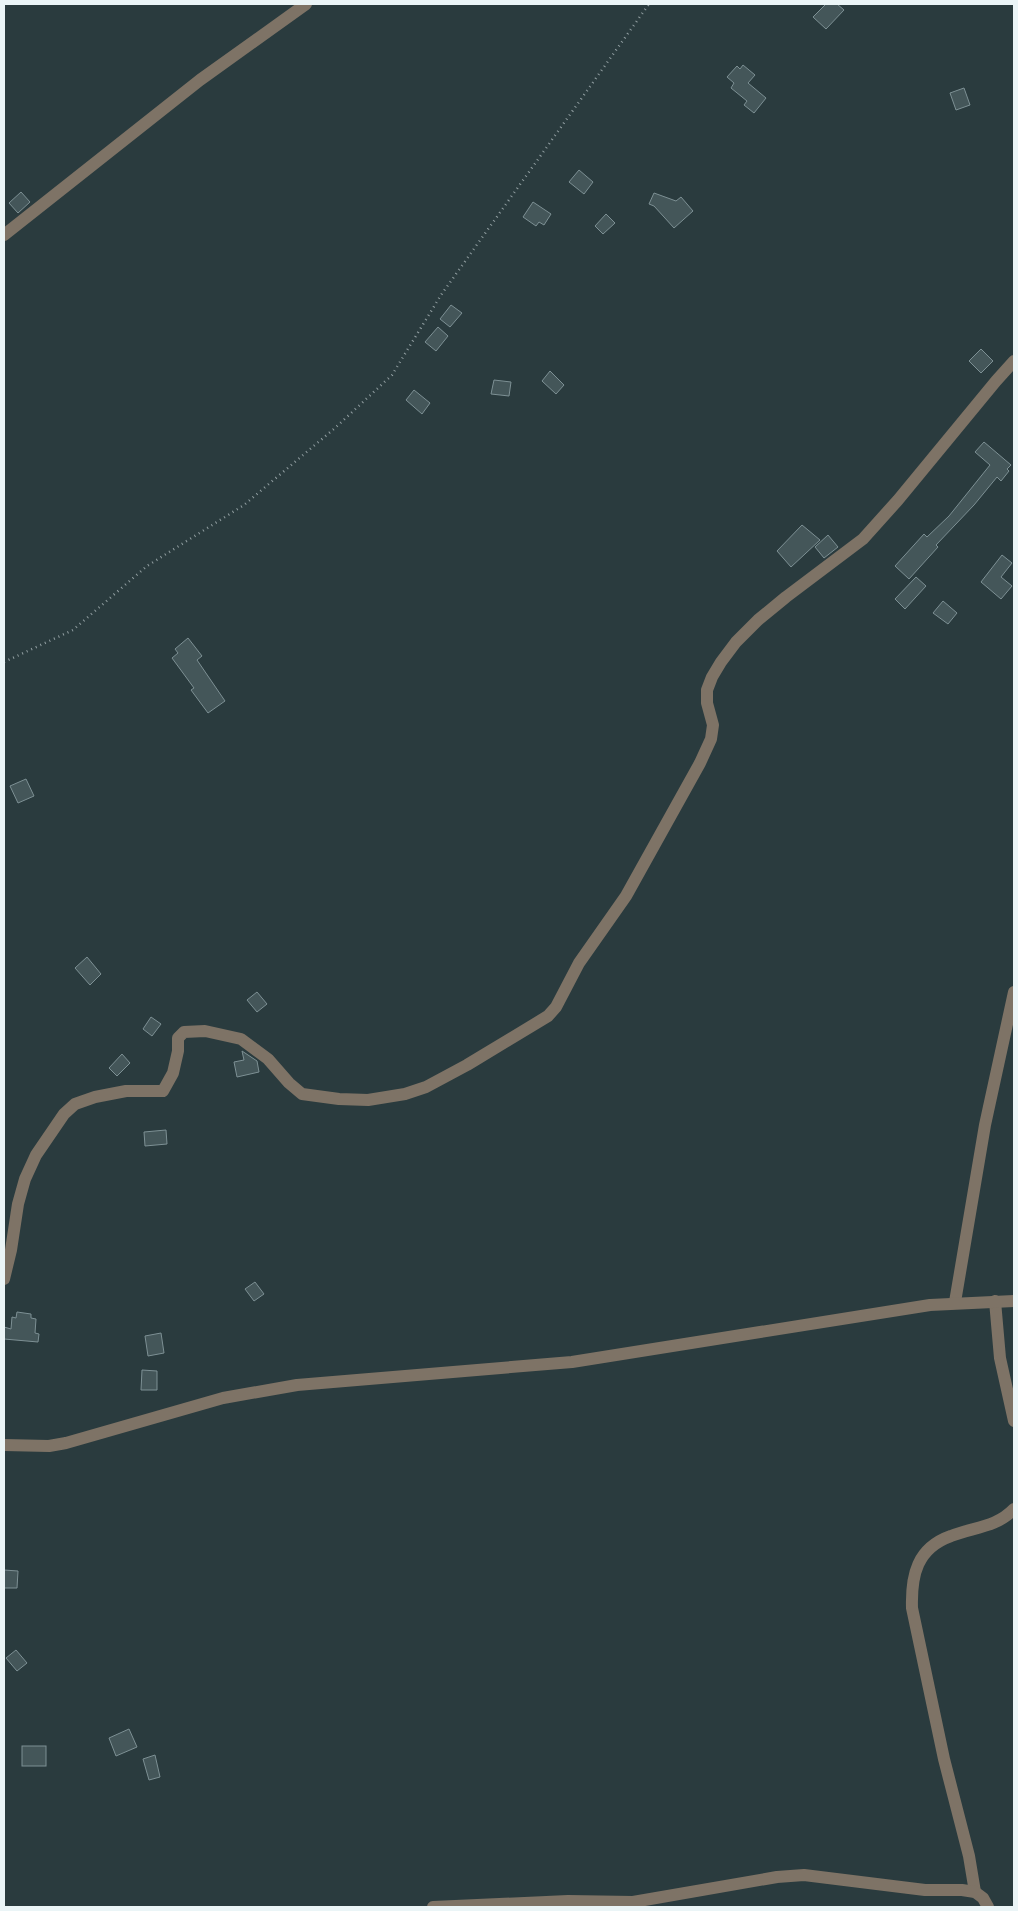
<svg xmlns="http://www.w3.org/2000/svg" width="1018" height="1911" viewBox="0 0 1018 1911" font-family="Overpass,sans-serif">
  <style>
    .building { fill: #445659; stroke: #7d9094 }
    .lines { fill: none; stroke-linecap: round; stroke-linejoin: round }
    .path { stroke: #919ea1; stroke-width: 2.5; stroke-dasharray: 1 4; stroke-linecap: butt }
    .minor { stroke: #7e7366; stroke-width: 12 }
  </style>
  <rect width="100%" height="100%" fill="#2a3b3e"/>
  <g class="building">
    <path d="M 826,4 L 837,4 L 844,10 L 826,29 L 813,17 Z"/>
    <path d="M 743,65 L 755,75 L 748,83 L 766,98 L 754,113 L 744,105 L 747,101 L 731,88 L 734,83 L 727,77 L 737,66 L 740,69 Z"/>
    <path d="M 964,88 L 970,105 L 956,110 L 950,93 Z"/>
    <path d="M 579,170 L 593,182 L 584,194 L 569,182 Z"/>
    <path d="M 21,192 L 30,202 L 18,213 L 9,203 Z"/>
    <path d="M 654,193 L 676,201 L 681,197 L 693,211 L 674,228 L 654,206 L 649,204 Z"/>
    <path d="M 533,202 L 551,214 L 544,225 L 539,222 L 536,226 L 523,217 Z"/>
    <path d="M 606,214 L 615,223 L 603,234 L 595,226 Z"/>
    <path d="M 451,305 L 462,313 L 450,327 L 440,319 Z"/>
    <path d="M 438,327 L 448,336 L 436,351 L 425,342 Z"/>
    <path d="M 981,349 L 993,361 L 981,373 L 969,361 Z"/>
    <path d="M 550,371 L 564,385 L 556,394 L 542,381 Z"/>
    <path d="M 494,380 L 511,382 L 509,396 L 491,394 Z"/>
    <path d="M 414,390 L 430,403 L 422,414 L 406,400 Z"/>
    <path d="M 984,442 L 1011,465 L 1007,469 L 1009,471 L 1001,481 L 997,477 L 974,505 L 936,545 L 938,547 L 909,579 L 895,566 L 924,534 L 927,537 L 949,516 L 990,465 L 975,452 Z"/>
    <path d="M 802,525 L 820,540 L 791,567 L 777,551 Z"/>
    <path d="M 828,535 L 838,547 L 824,558 L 815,547 Z"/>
    <path d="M 1002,555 L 1012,563 L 1001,577 L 1012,586 L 1001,599 L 981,582 Z"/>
    <path d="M 916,577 L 926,586 L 905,609 L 895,599 Z"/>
    <path d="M 943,601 L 957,613 L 948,624 L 933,613 Z"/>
    <path d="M 188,638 L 202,656 L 197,660 L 225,701 L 208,713 L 191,690 L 194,688 L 172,658 L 178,653 L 175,649 Z"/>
    <path d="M 26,779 L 34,796 L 18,803 L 10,786 Z"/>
    <path d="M 87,957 L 101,974 L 90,985 L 75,968 Z"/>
    <path d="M 257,992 L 267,1004 L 257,1012 L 247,1000 Z"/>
    <path d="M 151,1017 L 161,1024 L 152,1036 L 143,1029 Z"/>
    <path d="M 242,1051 L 257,1061 L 259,1072 L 237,1077 L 234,1062 L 244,1060 Z"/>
    <path d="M 122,1054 L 130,1063 L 117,1076 L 109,1068 Z"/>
    <path d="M 166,1130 L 167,1144 L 145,1146 L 144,1132 Z"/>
    <path d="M 255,1282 L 264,1294 L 254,1301 L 245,1289 Z"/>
    <path d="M 17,1312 L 31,1314 L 31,1318 L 36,1319 L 35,1333 L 39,1334 L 38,1342 L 4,1339 L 4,1327 L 11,1329 L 12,1317 L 16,1318 Z"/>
    <path d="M 161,1333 L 164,1353 L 148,1356 L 145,1336 Z"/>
    <path d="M 142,1370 L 157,1371 L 157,1390 L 141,1390 Z"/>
    <path d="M 4,1570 L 18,1571 L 17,1588 L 4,1588 Z"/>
    <path d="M 16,1650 L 27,1663 L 17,1671 L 6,1658 Z"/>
    <path d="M 129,1729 L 137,1747 L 116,1756 L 109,1738 Z"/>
    <rect x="22" y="1746" width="24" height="20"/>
    <path d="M 155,1755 L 160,1777 L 149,1780 L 143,1759 Z"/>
  </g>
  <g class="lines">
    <path class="path" d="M 4,662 L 73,630 L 147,566 L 244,505 L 335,428 L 392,375 L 441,295 L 649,4"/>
    <g class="minor">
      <path d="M 4,235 L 200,80 L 306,4"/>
      <path d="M 4,1279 L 11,1250 L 18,1204 L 25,1179 L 36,1155 L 64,1114 L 75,1104 L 95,1097 L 126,1091 L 163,1091 L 173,1073 L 178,1051 L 178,1038 L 184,1032 L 205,1031 L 241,1039 L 268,1059 L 289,1083 L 302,1094 L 339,1099 L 368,1100 L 405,1094 L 426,1087 L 467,1065 L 548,1016 L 556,1007 L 579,963 L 626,896 L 700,763 L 711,739 L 713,725 L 707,703 L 707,690 L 712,677 L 721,662 L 736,642 L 758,620 L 786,597 L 863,539 L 898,500 L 996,381 L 1014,361"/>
      <path d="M 995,1301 L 1000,1358 L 1014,1421"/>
      <path d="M 955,1302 L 985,1125 L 1014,992"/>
      <path d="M 4,1445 L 49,1446 L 66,1443 L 223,1398 L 297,1385 L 572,1362 L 930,1305 L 1014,1301"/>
      <path d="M 975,1892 L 969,1856 L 944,1759 L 912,1608 C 911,1575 917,1548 951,1536 C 973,1527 996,1528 1014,1509"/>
      <path d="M 433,1907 L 568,1901 L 633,1902 L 777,1877 L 804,1875 L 925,1890 L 962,1890 L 975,1892 L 983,1898 L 988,1907"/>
    </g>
  </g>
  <rect width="1018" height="1911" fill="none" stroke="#ebf5f7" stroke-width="10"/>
</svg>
